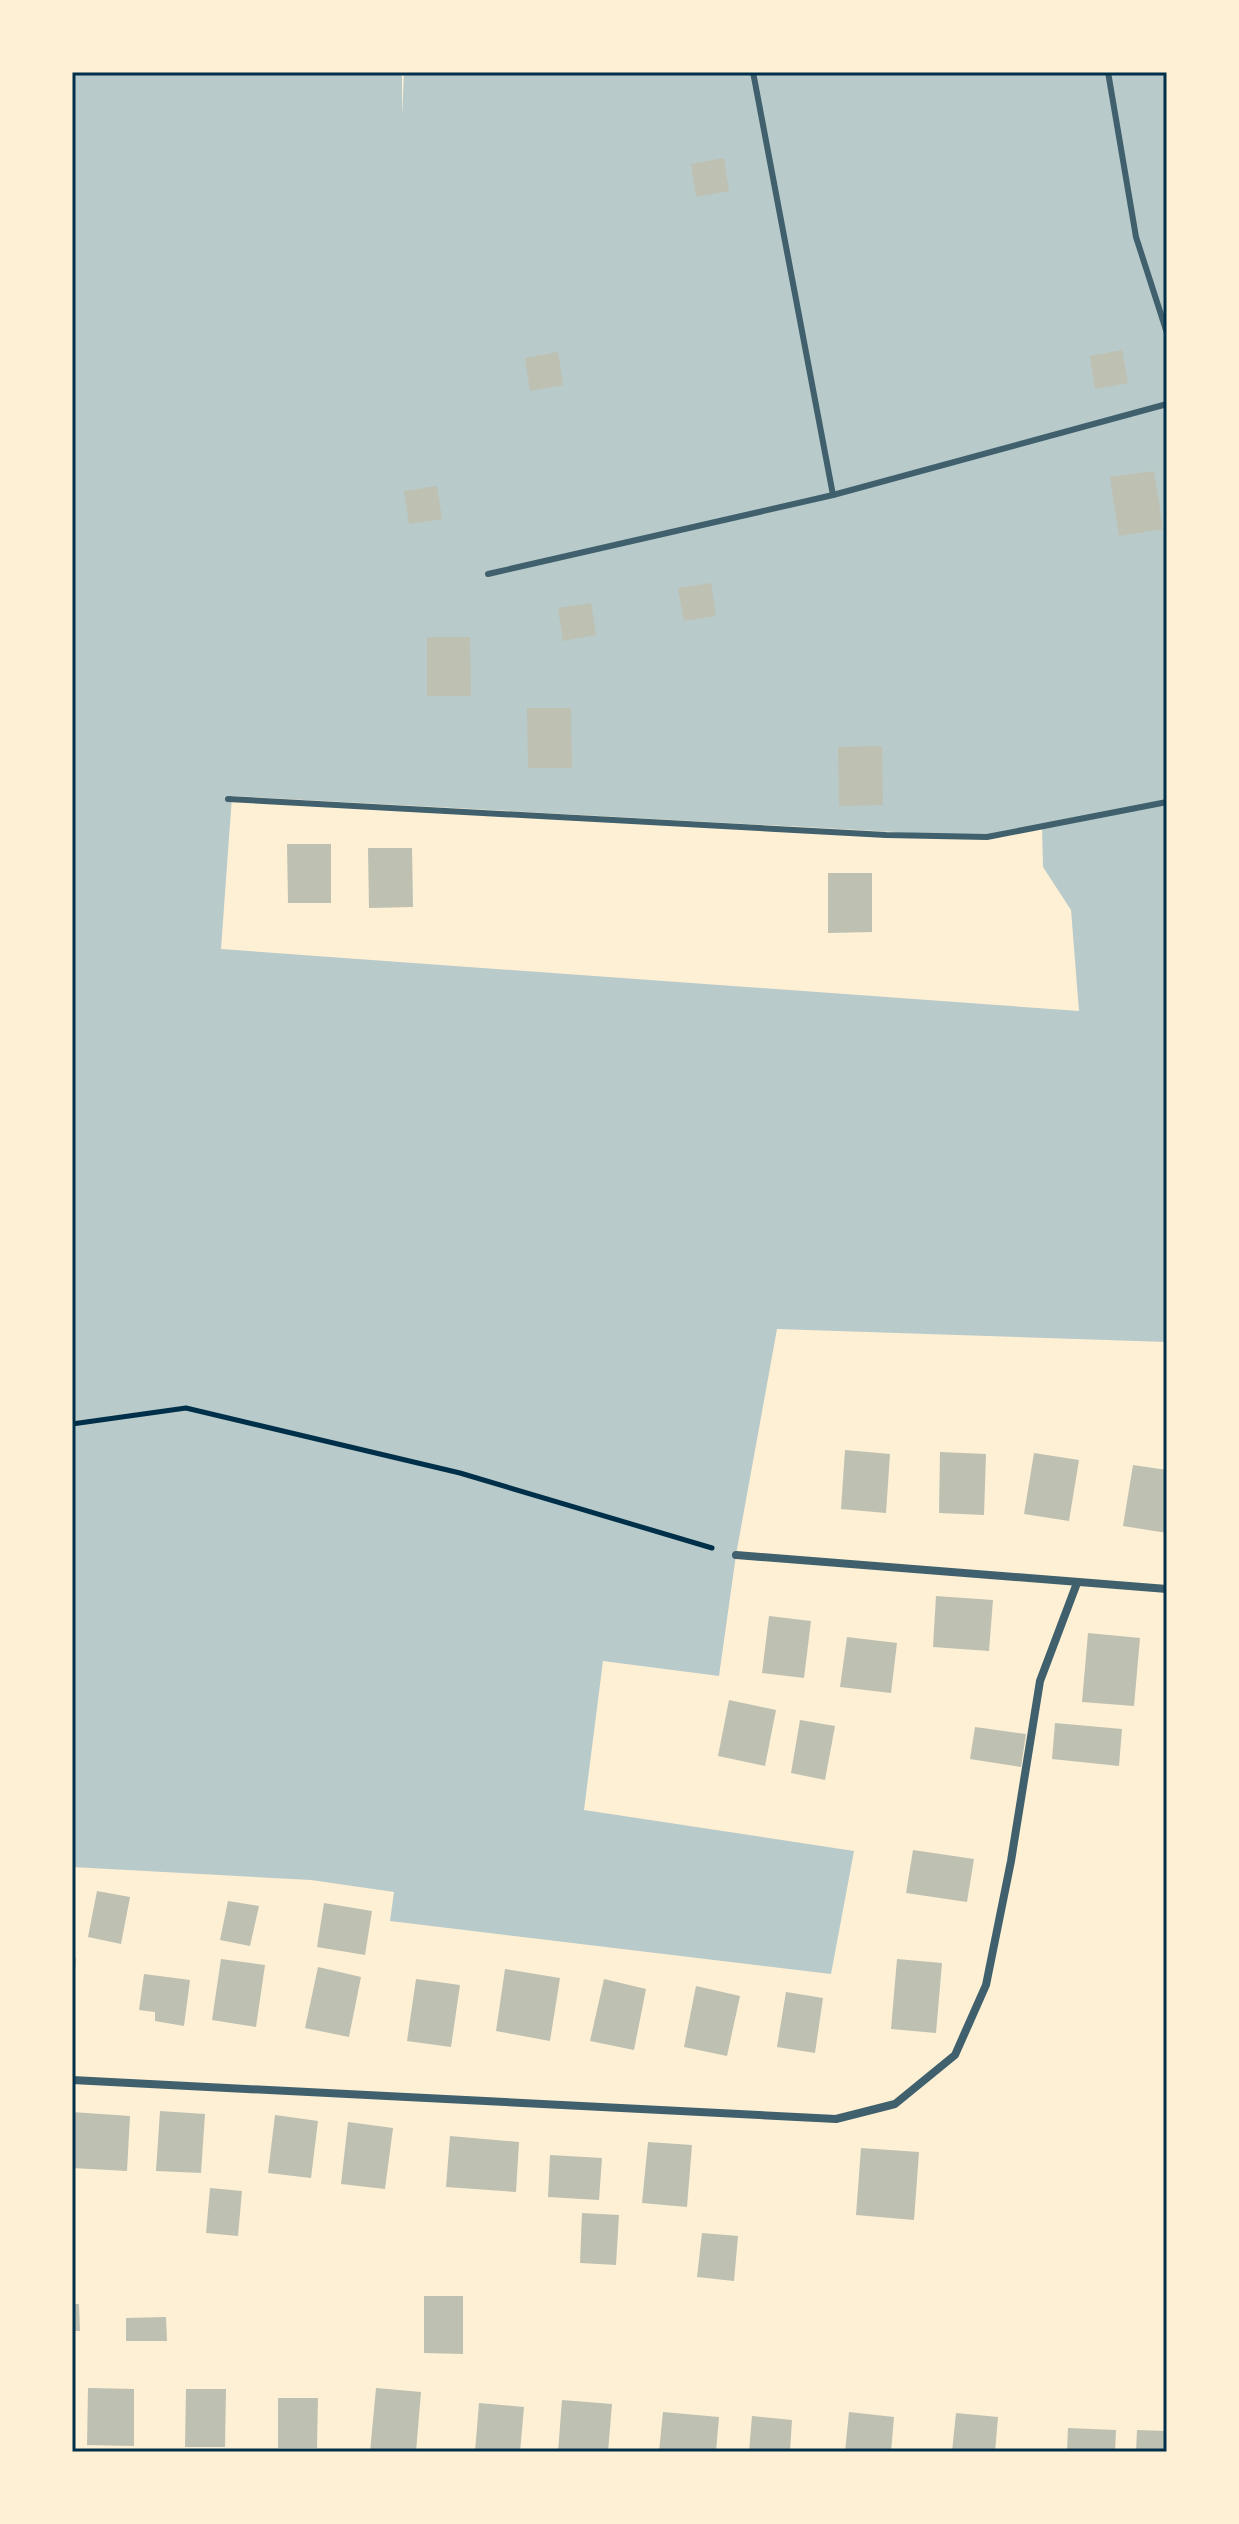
<svg xmlns="http://www.w3.org/2000/svg" width="1239" height="2524" viewBox="0 0 1239 2524" font-family="'Sofia Sans Condensed',sans-serif">
  <style>
    .green { fill: #b9caca; fill-rule: evenodd }
    .building { fill: #bec0b2 }
    .lines { fill: none; stroke-linecap: round; stroke-linejoin: round }
    .path { stroke: #003049; stroke-width: 5 }
    .service { stroke: #3f606c; stroke-width: 6 }
    .minor { stroke: #3f606c; stroke-width: 8 }
    .neatline { fill: none; stroke: #003049; stroke-width: 3 }
  </style>
  <rect width="100%" height="100%" fill="#fdf0d5"/>
  <path class="green" d="M 72,72 L 402,72 L 402,116 L 404,72 L 1167,72 L 1167,1342 L 777,1329 L 736,1555 L 719,1676 L 603,1661 L 584,1810 L 854,1851 L 831,1974 L 390,1921 L 394,1892 L 311,1880 L 72,1867 ZM 232,796 L 987,837 L 1042,827 L 1043,867 L 1071,910 L 1079,1011 L 221,949 Z"/>
  <g class="building">
    <path d="M 724,158 L 729,191 L 696,197 L 691,164 Z"/>
    <path d="M 1122,350 L 1128,383 L 1095,389 L 1090,356 Z"/>
    <path d="M 558,352 L 563,385 L 530,391 L 525,358 Z"/>
    <path d="M 1154,471 L 1163,529 L 1119,536 L 1110,477 Z"/>
    <path d="M 437,486 L 442,519 L 409,524 L 404,491 Z"/>
    <path d="M 711,583 L 716,616 L 684,621 L 678,588 Z"/>
    <path d="M 591,603 L 596,635 L 563,641 L 558,608 Z"/>
    <path d="M 427,637 L 470,637 L 471,696 L 427,696 Z"/>
    <path d="M 527,708 L 571,708 L 572,768 L 528,768 Z"/>
    <path d="M 882,746 L 883,805 L 839,806 L 838,747 Z"/>
    <path d="M 287,844 L 331,844 L 331,903 L 288,903 Z"/>
    <path d="M 368,848 L 412,848 L 413,907 L 369,908 Z"/>
    <path d="M 828,873 L 872,873 L 872,932 L 828,933 Z"/>
    <path d="M 845,1450 L 890,1454 L 886,1513 L 841,1509 Z"/>
    <path d="M 940,1452 L 986,1454 L 984,1515 L 939,1513 Z"/>
    <path d="M 1034,1453 L 1079,1460 L 1069,1521 L 1024,1514 Z"/>
    <path d="M 1133,1465 L 1167,1470 L 1167,1533 L 1123,1526 Z"/>
    <path d="M 936,1596 L 993,1600 L 989,1651 L 933,1647 Z"/>
    <path d="M 769,1616 L 811,1621 L 804,1678 L 762,1673 Z"/>
    <path d="M 1088,1633 L 1140,1638 L 1134,1706 L 1082,1702 Z"/>
    <path d="M 847,1637 L 897,1643 L 891,1693 L 840,1687 Z"/>
    <path d="M 729,1700 L 776,1710 L 765,1766 L 718,1756 Z"/>
    <path d="M 800,1720 L 835,1726 L 825,1780 L 791,1773 Z"/>
    <path d="M 1055,1723 L 1122,1729 L 1119,1766 L 1052,1759 Z"/>
    <path d="M 975,1727 L 1026,1734 L 1021,1767 L 970,1759 Z"/>
    <path d="M 913,1850 L 974,1859 L 967,1902 L 906,1893 Z"/>
    <path d="M 97,1891 L 130,1897 L 121,1944 L 88,1937 Z"/>
    <path d="M 228,1901 L 259,1906 L 250,1946 L 220,1940 Z"/>
    <path d="M 324,1903 L 372,1911 L 365,1955 L 317,1947 Z"/>
    <path d="M 72,1957 L 76,1958 L 74,1985 L 72,1985 Z"/>
    <path d="M 221,1959 L 265,1965 L 256,2027 L 212,2020 Z"/>
    <path d="M 897,1959 L 942,1963 L 936,2033 L 891,2029 Z"/>
    <path d="M 318,1967 L 361,1977 L 349,2037 L 305,2028 Z"/>
    <path d="M 505,1969 L 560,1978 L 550,2041 L 496,2031 Z"/>
    <path d="M 144,1974 L 190,1980 L 184,2026 L 155,2021 L 155,2012 L 139,2010 Z"/>
    <path d="M 416,1979 L 460,1985 L 451,2047 L 407,2041 Z"/>
    <path d="M 604,1979 L 646,1989 L 634,2050 L 590,2041 Z"/>
    <path d="M 696,1986 L 740,1996 L 727,2056 L 684,2047 Z"/>
    <path d="M 786,1992 L 823,1998 L 815,2053 L 777,2047 Z"/>
    <path d="M 160,2111 L 205,2114 L 201,2173 L 156,2171 Z"/>
    <path d="M 72,2112 L 130,2116 L 127,2171 L 72,2168 Z"/>
    <path d="M 275,2115 L 318,2121 L 311,2178 L 268,2173 Z"/>
    <path d="M 348,2122 L 393,2128 L 385,2189 L 341,2184 Z"/>
    <path d="M 450,2136 L 519,2142 L 516,2192 L 446,2187 Z"/>
    <path d="M 648,2142 L 692,2145 L 687,2207 L 642,2203 Z"/>
    <path d="M 861,2148 L 919,2152 L 914,2220 L 856,2215 Z"/>
    <path d="M 550,2155 L 602,2158 L 599,2200 L 548,2197 Z"/>
    <path d="M 210,2188 L 242,2191 L 238,2236 L 206,2233 Z"/>
    <path d="M 582,2213 L 619,2215 L 616,2265 L 580,2263 Z"/>
    <path d="M 702,2233 L 738,2236 L 734,2281 L 697,2277 Z"/>
    <path d="M 424,2296 L 463,2296 L 463,2354 L 424,2353 Z"/>
    <path d="M 72,2304 L 79,2304 L 80,2331 L 72,2331 Z"/>
    <path d="M 166,2317 L 167,2341 L 126,2341 L 126,2318 Z"/>
    <path d="M 88,2388 L 134,2389 L 134,2446 L 87,2445 Z"/>
    <path d="M 376,2388 L 421,2392 L 416,2452 L 370,2452 Z"/>
    <path d="M 186,2389 L 226,2389 L 225,2447 L 185,2447 Z"/>
    <path d="M 278,2398 L 318,2398 L 317,2448 L 278,2448 Z"/>
    <path d="M 562,2400 L 612,2404 L 608,2452 L 558,2452 Z"/>
    <path d="M 479,2403 L 524,2407 L 520,2452 L 475,2452 Z"/>
    <path d="M 663,2412 L 719,2417 L 716,2452 L 659,2452 Z"/>
    <path d="M 849,2412 L 894,2417 L 891,2452 L 845,2452 Z"/>
    <path d="M 956,2413 L 998,2417 L 995,2452 L 952,2452 Z"/>
    <path d="M 752,2416 L 792,2420 L 790,2452 L 749,2452 Z"/>
    <path d="M 1068,2428 L 1116,2430 L 1115,2452 L 1067,2452 Z"/>
    <path d="M 1137,2430 L 1167,2431 L 1167,2452 L 1136,2452 Z"/>
  </g>
  <g class="lines">
    <path class="path" d="M 72,1424 L 186,1408 L 460,1473 L 712,1548"/>
    <g class="service">
      <path d="M 753,72 L 833,495"/>
      <path d="M 1108,72 L 1136,237 L 1167,333"/>
      <path d="M 488,574 L 833,495 L 1167,404"/>
      <path d="M 228,799 L 886,835 L 987,837 L 1167,802"/>
    </g>
    <g class="minor">
      <path d="M 736,1555 L 1167,1589"/>
      <path d="M 72,2080 L 836,2119 L 895,2104 L 955,2055 L 986,1985 L 1011,1861 L 1040,1681 L 1077,1583"/>
    </g>
  </g>
  <rect width="1239" height="2524" fill="none" stroke="#fdf0d5" stroke-width="148"/>
  <rect x="74" y="74" width="1091" height="2376" class="neatline"/>
</svg>
